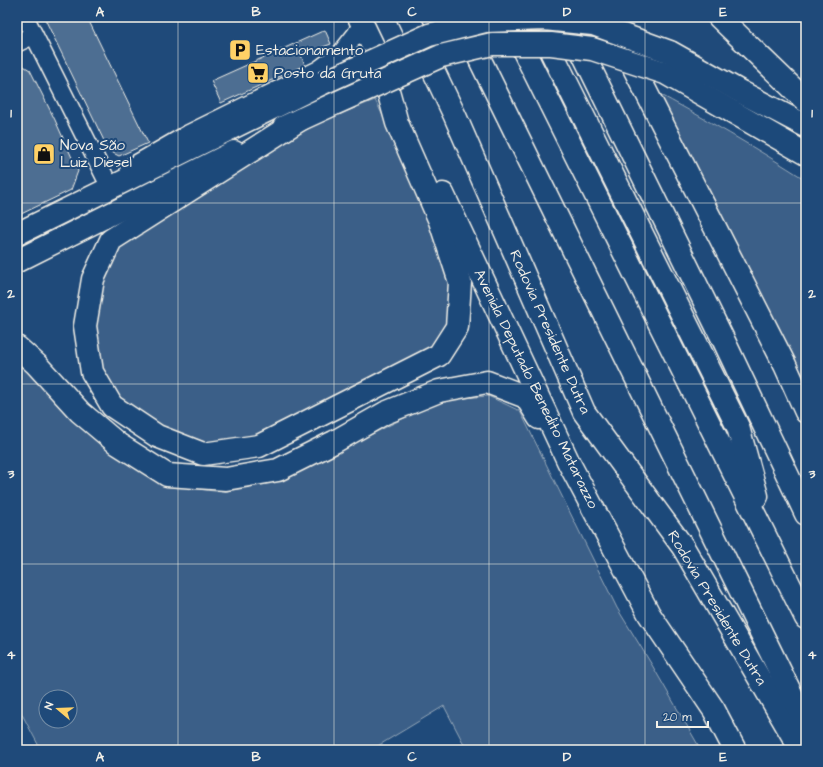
<svg xmlns="http://www.w3.org/2000/svg" width="823" height="767" viewBox="0 0 823 767" font-family="'Architects Daughter',sans-serif">
  <style>
    .green { fill: #3a5f88; stroke: #97a8b8; fill-rule: evenodd }
    .building { fill: #4d6e92; stroke: #f4f1e8 }
    .lines { fill: none; stroke-linecap: round; stroke-linejoin: round }
    .minor-casing { stroke: #f4f1e8; stroke-width: 20 }
    .tertiary-casing { stroke: #f4f1e8; stroke-width: 25 }
    .secondary-casing { stroke: #f4f1e8; stroke-width: 25 }
    .primary-casing { stroke: #f4f1e8; stroke-width: 25 }
    .motorway-casing { stroke: #f4f1e8; stroke-width: 25 }
    .minor { stroke: #1f4a7a; stroke-width: 17 }
    .tertiary { stroke: #1f4a7a; stroke-width: 22 }
    .secondary { stroke: #1f4a7a; stroke-width: 22 }
    .primary { stroke: #1f4a7a; stroke-width: 22 }
    .motorway { stroke: #1f4a7a; stroke-width: 22 }
    .secondary-bridge-casing { stroke: #f4f1e8; stroke-width: 25; stroke-linecap: butt }
    .secondary-bridge { stroke: #1f4a7a; stroke-width: 22 }
    .grid { fill: none; stroke: #f4f1e8; stroke-width: 1; stroke-opacity: 0.55 }
    .labels { text-anchor: middle; dominant-baseline: central; stroke-width: 4; stroke-linejoin: round; paint-order: stroke }
    .poi-label { font-size: 15px; fill: #f4f1e8; stroke: #1f4a7a; text-anchor: start }
    .street-label { font-size: 15px; fill: #f4f1e8; stroke: #1f4a7a }
    .neatline { fill: none; stroke: #f4f1e8; stroke-width: 1.5 }
    .grid-label { font-size: 13px; text-anchor: middle; font-weight: bold; fill: #f4f1e8 }
  </style>
  <rect width="100%" height="100%" fill="#1f4a7a"/>
  <filter id="ink" filterUnits="userSpaceOnUse"><feTurbulence type="fractalNoise" baseFrequency=".025" numOctaves="2"/><feDisplacementMap in="SourceGraphic" scale="8" xChannelSelector="R" yChannelSelector="G"/><feConvolveMatrix kernelMatrix="1 2 1 2 8 2 1 2 1" color-interpolation-filters="sRGB"/></filter>
  <g filter="url(#ink)">
    <g class="green">
      <path d="M 652,90 C 704,118 756,148 806,180 L 806,378 L 800,370 Z"/>
      <path d="M 375,100 L 388,126 L 431,224 L 451,283 L 448,324 L 433,348 L 256,437 L 204,444 L 161,428 L 118,400 L 101,369 L 94,327 L 101,282 L 118,247 L 309,126 Z"/>
      <path d="M 17,360 L 31,372 L 107,450 L 165,485 L 222,492 L 283,480 L 392,424 L 442,400 L 488,396 L 520,411 L 617,608 L 652,665 L 701,750 L 467,750 L 444,706 L 371,750 L 41,750 L 17,705 ZM 46,697 L 70,697 L 70,721 L 46,721 Z"/>
    </g>
    <g class="building">
      <path d="M 44,17 L 87,17 L 148,143 L 119,156 L 109,151 Z"/>
      <path d="M 325,30 L 331,44 L 301,55 L 305,65 L 221,103 L 211,81 Z"/>
      <path d="M 17,62 L 30,70 L 55,120 L 78,171 L 71,190 L 17,216 Z"/>
    </g>
    <g class="lines">
      <g class="minor-casing">
        <g id="minor">
          <path d="M 25,17 L 107,181"/>
          <path d="M 17,43 L 34,35"/>
          <path d="M 129,168 L 188,134 L 318,70 L 341,53 L 356,34 L 362,23"/>
        </g>
      </g>
      <g class="tertiary-casing">
        <path id="tertiary" d="M 719,17 L 806,101"/>
      </g>
      <g class="secondary-casing">
        <g id="secondary">
          <path d="M 741,92 L 806,126"/>
          <path d="M 731,111 L 806,154"/>
          <path d="M 284,127 L 334,104"/>
          <path d="M 17,234 L 323,83"/>
          <path d="M 17,261 L 234,152"/>
        </g>
      </g>
      <g class="primary-casing">
        <g id="primary">
          <path d="M 359,17 L 385,71"/>
          <path d="M 408,17 L 455,116 L 584,412 L 683,547 L 801,750"/>
          <path d="M 565,17 L 723,339 L 806,514"/>
          <path d="M 608,17 L 785,365 L 806,412"/>
          <path d="M 301,119 L 111,240 L 93,279 L 85,326 L 92,372 L 112,406 L 157,436 L 203,454 L 259,446 L 439,355 L 457,327 L 460,282 L 440,221 L 397,123 L 379,58"/>
          <path d="M 443,194 L 569,463 L 649,614 L 714,710 L 735,750"/>
          <path d="M 17,347 L 36,364 L 80,412 L 118,444 L 167,475 L 226,479 L 278,470 L 334,442 L 385,413 L 439,391 L 487,382 L 526,397 L 539,418"/>
        </g>
      </g>
      <g class="motorway-casing">
        <g id="motorway">
          <path d="M 459,17 L 806,724"/>
          <path d="M 507,17 L 806,618"/>
          <path d="M 534,17 L 738,427 L 757,496"/>
        </g>
      </g>
      <use href="#minor" class="minor"/>
      <use href="#tertiary" class="tertiary"/>
      <use href="#secondary" class="secondary"/>
      <use href="#primary" class="primary"/>
      <use href="#motorway" class="motorway"/>
      <g class="secondary-bridge-casing">
        <g id="secondary-bridge">
          <path d="M 323,83 L 429,35 L 485,21 L 544,19 L 593,24 L 670,52 L 741,92"/>
          <path d="M 334,104 L 441,56 L 492,44 L 551,44 L 592,49 L 665,73 L 731,111"/>
        </g>
      </g>
      <use href="#secondary-bridge" class="secondary-bridge"/>
    </g>
  </g>
  <path class="grid" d="M 178,17 L 178,750M 334,17 L 334,750M 489,17 L 489,750M 645,17 L 645,750M 17,203 L 806,203M 17,384 L 806,384M 17,564 L 806,564"/>
  <defs>
    <g id="parking-square" transform="scale(1.15)"><rect x="-9" y="-9" width="18" height="18" rx="4" fill="#ffd166" stroke="#1f4a7a"/><path d="M-3.5-5.5H1a3.5 3.5 0 0 1 0 7H-1V5.5H-3.5ZM-1-3.4V-.6H.8a1.4 1.4 0 0 0 0-2.8Z" fill="#111"/></g>
    <g id="supermarket-square" transform="scale(1.15)"><rect x="-9" y="-9" width="18" height="18" rx="4" fill="#ffd166" stroke="#1f4a7a"/><path d="M-6-5.5h2.5l.6 2H6L4.5 2H-2.5L-4.4-4H-6ZM-1.5 3.2a1.3 1.3 0 1 0 .1 0ZM3 3.2a1.3 1.3 0 1 0 .1 0Z" fill="#111"/></g>
    <g id="shop-square" transform="scale(1.15)"><rect x="-9" y="-9" width="18" height="18" rx="4" fill="#ffd166" stroke="#1f4a7a"/><path d="M-5-2.5h2.3a2.7 3.5 0 0 1 5.4 0H5L5.5 6h-11ZM-1.5-2.5h3a1.5 2.3 0 0 0-3 0Z" fill="#111"/></g>
  </defs>
  <g fill-rule="evenodd">
    <use href="#parking-square" x="240" y="50"/>
    <use href="#supermarket-square" x="258" y="73"/>
    <use href="#shop-square" x="44" y="154"/>
  </g>
  <g class="labels">
    <g class="poi-label">
      <text x="256" y="50">Estacionamento</text>
      <text x="274" y="73">Posto da Gruta</text>
      <text x="60" y="145">Nova São<tspan x="60" dy="17">Luiz Diesel</tspan></text>
    </g>
    <g class="street-label">
      <text transform="translate(550 332) rotate(66)">Rodovia Presidente Dutra</text>
      <text transform="translate(536 389) rotate(64)">Avenida Deputado Benedito Matarazzo</text>
      <text transform="translate(717 608) rotate(59)">Rodovia Presidente Dutra</text>
    </g>
  </g>
  <rect width="823" height="767" fill="none" stroke="#1f4a7a" stroke-width="44"/>
  <g transform="translate(58 709) rotate(289)"><circle r="19" fill="#1f4a7a" stroke="#748da6"/>
  <path d="M0-3L7 15L0 10L-7 15Z" fill="#ffd166"/>
  <text y="-6" font-size="11" font-weight="bold" text-anchor="middle" fill="#f4f1e8">N</text>
  </g>
  <path d="M657 721v6h51v-6" fill="none" stroke="#f4f1e8" stroke-width="2"/>
  <text x="663" y="721" font-size="12" fill="#f4f1e8" stroke="#1f4a7a" stroke-width="3" paint-order="stroke">20 m</text>
  <rect x="22" y="22" width="779" height="723" class="neatline"/>
  <g class="grid-label">
    <text x="100" y="16">A</text>
    <text x="256" y="16">B</text>
    <text x="412" y="16">C</text>
    <text x="567" y="16">D</text>
    <text x="723" y="16">E</text>
    <text x="11" y="117">1</text>
    <text x="812" y="117">1</text>
    <text x="11" y="298">2</text>
    <text x="812" y="298">2</text>
    <text x="11" y="478">3</text>
    <text x="812" y="478">3</text>
    <text x="11" y="659">4</text>
    <text x="812" y="659">4</text>
    <text x="100" y="761">A</text>
    <text x="256" y="761">B</text>
    <text x="412" y="761">C</text>
    <text x="567" y="761">D</text>
    <text x="723" y="761">E</text>
  </g>
</svg>
